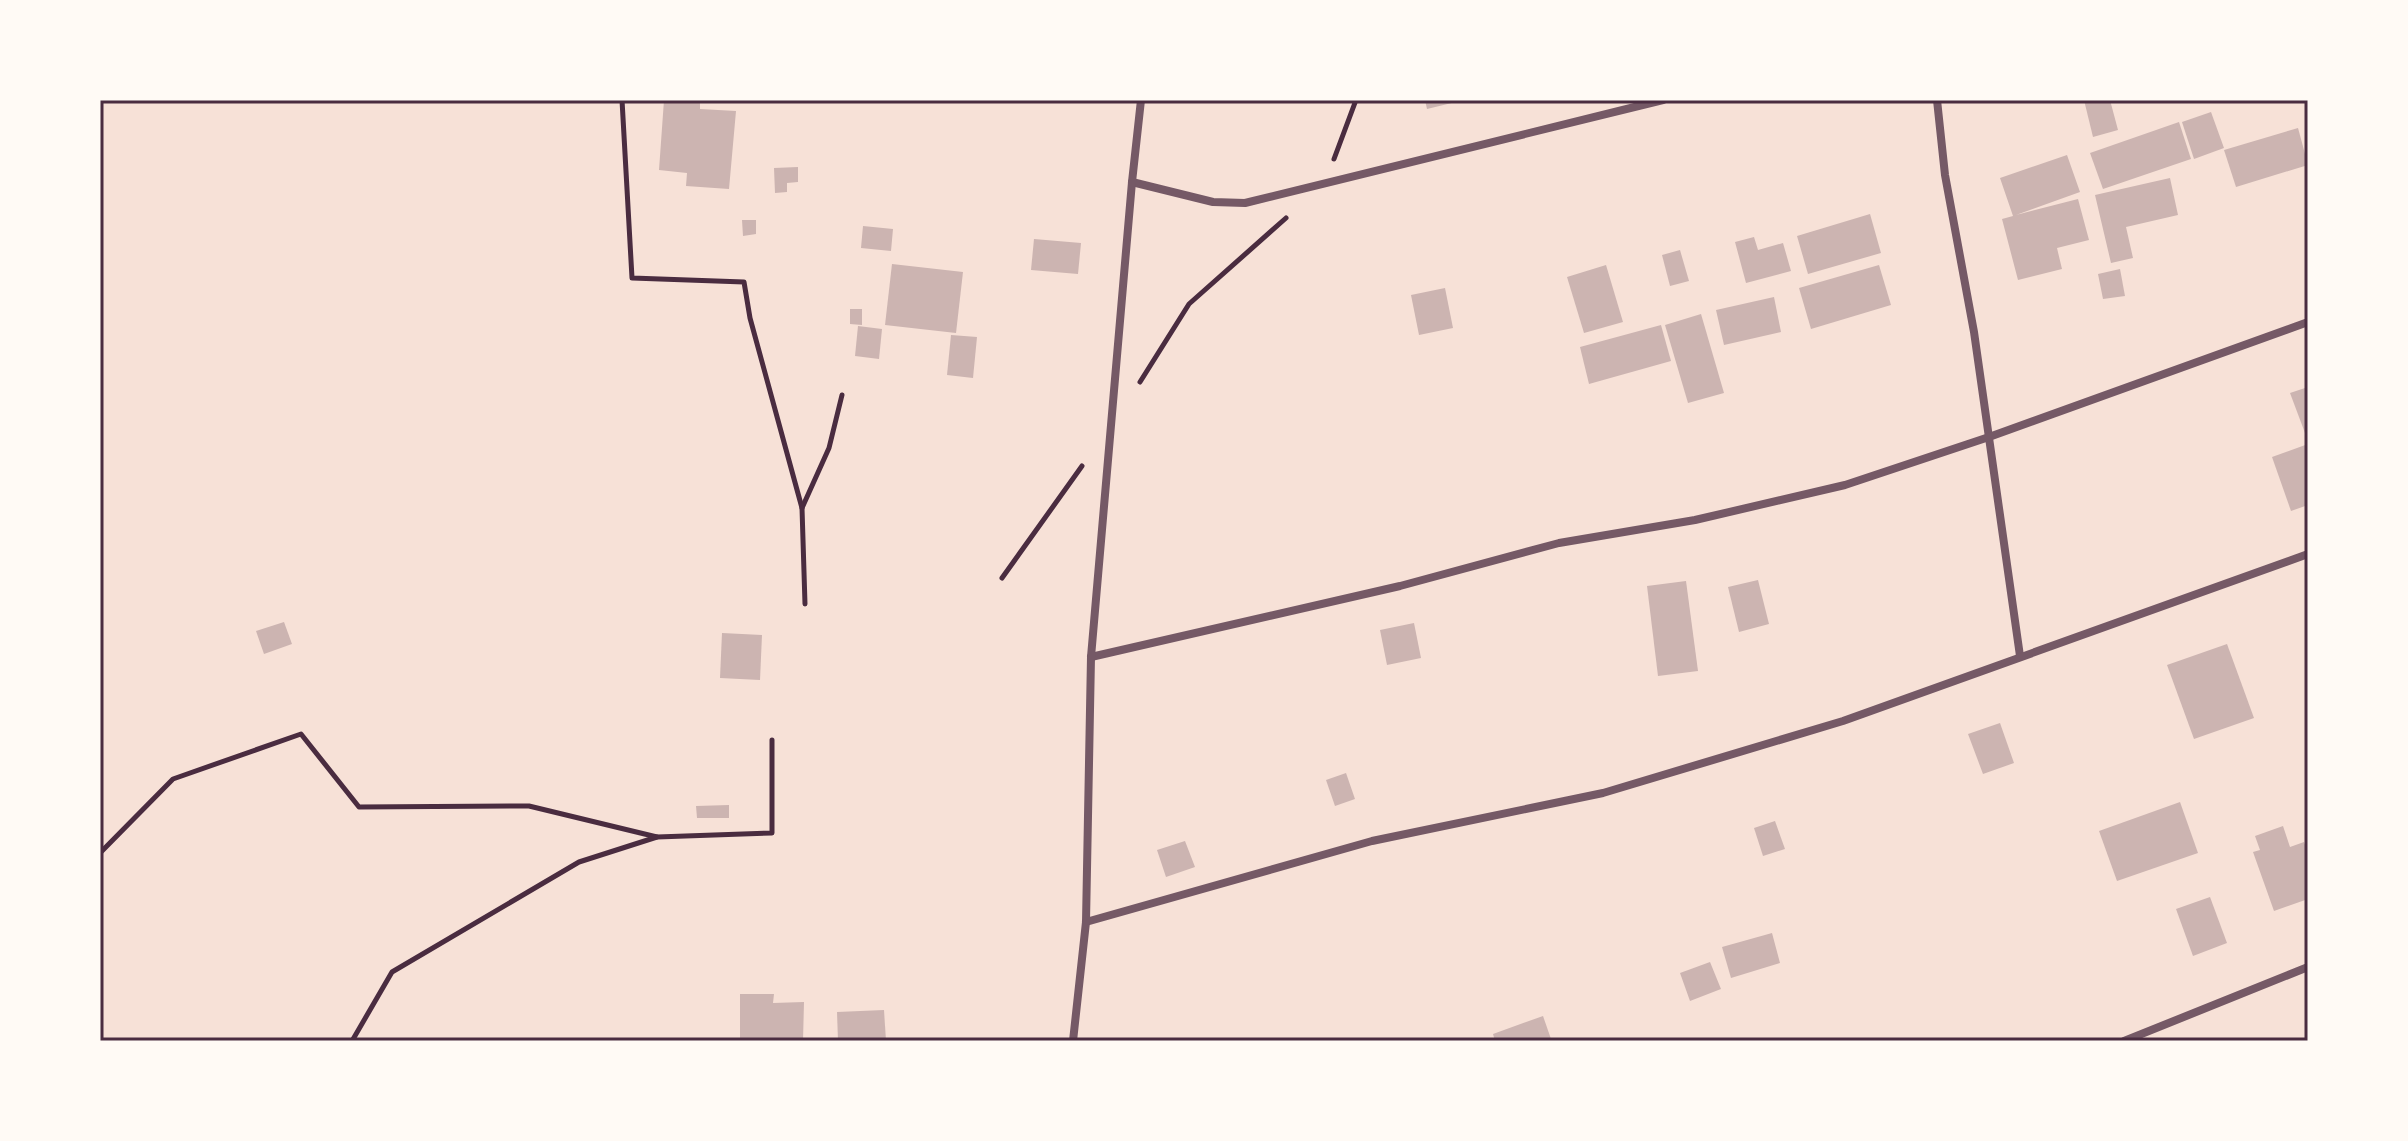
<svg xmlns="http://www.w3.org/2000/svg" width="2408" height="1141" viewBox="0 0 2408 1141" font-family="Mulish,sans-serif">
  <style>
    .building { fill: #ccb4b1 }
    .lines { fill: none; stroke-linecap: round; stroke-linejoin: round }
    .path { stroke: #4a2c40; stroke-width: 5 }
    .minor { stroke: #755966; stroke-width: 8 }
    .neatline { fill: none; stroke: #4a2c40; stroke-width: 3 }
  </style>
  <rect width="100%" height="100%" fill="#f7e1d7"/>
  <g class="building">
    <path d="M 664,100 L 700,100 L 700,109 L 736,111 L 729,189 L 686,186 L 687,173 L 659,170 Z"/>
    <path d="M 1425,100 L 1460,100 L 1460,101 L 1427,109 Z"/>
    <path d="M 2084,100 L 2110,100 L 2118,130 L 2093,137 Z"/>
    <path d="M 2211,112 L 2224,148 L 2194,159 L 2182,122 Z"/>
    <path d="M 2179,122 L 2191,159 L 2103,189 L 2090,153 Z"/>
    <path d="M 2298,128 L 2308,165 L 2236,187 L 2224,150 Z"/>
    <path d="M 2067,155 L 2080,192 L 2016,215 L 2078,199 L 2089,240 L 2057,248 L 2062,269 L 2018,280 L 2002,219 L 2013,216 L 2000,178 Z"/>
    <path d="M 798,167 L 798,182 L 787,183 L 787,192 L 775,193 L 774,168 Z"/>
    <path d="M 2170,178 L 2178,215 L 2126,227 L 2133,258 L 2111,263 L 2095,195 Z"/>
    <path d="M 1870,214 L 1881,253 L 1808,274 L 1797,236 Z"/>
    <path d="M 742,220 L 756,220 L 756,234 L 743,236 Z"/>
    <path d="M 863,226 L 893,229 L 891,251 L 861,248 Z"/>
    <path d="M 1754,237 L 1758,250 L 1783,243 L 1791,271 L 1746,283 L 1735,242 Z"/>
    <path d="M 1034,239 L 1081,243 L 1078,274 L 1031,270 Z"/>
    <path d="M 1680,250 L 1689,281 L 1670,286 L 1662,255 Z"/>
    <path d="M 892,264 L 963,272 L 956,333 L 885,325 Z"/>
    <path d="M 1606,265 L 1623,322 L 1584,333 L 1567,277 Z"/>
    <path d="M 1879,265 L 1891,305 L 1811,329 L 1799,288 Z"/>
    <path d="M 2120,269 L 2125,296 L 2103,299 L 2098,274 Z"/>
    <path d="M 1445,288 L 1453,328 L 1419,335 L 1411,295 Z"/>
    <path d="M 1774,297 L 1781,332 L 1724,345 L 1716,310 Z"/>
    <path d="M 850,309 L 862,309 L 862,325 L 850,324 Z"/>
    <path d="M 1701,314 L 1724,393 L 1688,403 L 1665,325 Z"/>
    <path d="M 1661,325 L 1671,361 L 1589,384 L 1580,347 Z"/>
    <path d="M 858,326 L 882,329 L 879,359 L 855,356 Z"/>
    <path d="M 951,335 L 977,337 L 973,378 L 947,375 Z"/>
    <path d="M 2308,387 L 2308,432 L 2305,433 L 2290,393 Z"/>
    <path d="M 2308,444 L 2308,505 L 2291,511 L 2272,457 Z"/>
    <path d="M 1758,580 L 1769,624 L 1739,632 L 1728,587 Z"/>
    <path d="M 1686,581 L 1698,671 L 1658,676 L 1647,586 Z"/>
    <path d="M 284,622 L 292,644 L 264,654 L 256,631 Z"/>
    <path d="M 1414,623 L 1421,658 L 1387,665 L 1380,630 Z"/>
    <path d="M 722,633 L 762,635 L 760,680 L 720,678 Z"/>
    <path d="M 2227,644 L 2254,718 L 2194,739 L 2167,665 Z"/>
    <path d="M 2000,723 L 2014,763 L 1983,774 L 1968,734 Z"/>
    <path d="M 1346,773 L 1355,799 L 1335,806 L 1326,780 Z"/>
    <path d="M 2180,802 L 2198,853 L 2117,881 L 2099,831 Z"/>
    <path d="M 729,805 L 729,818 L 697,818 L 696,806 Z"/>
    <path d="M 1775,821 L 1785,849 L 1763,856 L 1754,828 Z"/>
    <path d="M 2283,826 L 2290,847 L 2304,842 L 2308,853 L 2308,899 L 2274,911 L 2253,852 L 2260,850 L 2255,836 Z"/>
    <path d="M 1185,841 L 1195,867 L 1166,877 L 1157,850 Z"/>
    <path d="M 2210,897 L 2227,943 L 2193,956 L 2176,909 Z"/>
    <path d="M 1772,933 L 1780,963 L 1731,978 L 1722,947 Z"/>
    <path d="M 1710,962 L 1721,989 L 1690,1001 L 1680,973 Z"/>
    <path d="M 740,994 L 774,994 L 773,1003 L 804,1002 L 803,1041 L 740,1041 Z"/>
    <path d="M 884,1010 L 886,1041 L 838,1041 L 837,1012 Z"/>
    <path d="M 1543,1016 L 1551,1039 L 1495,1041 L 1493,1034 Z"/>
  </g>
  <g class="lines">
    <g class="path">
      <path d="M 622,100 L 632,278 L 744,282 L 750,318 L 802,508"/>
      <path d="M 1334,159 L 1356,100"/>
      <path d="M 1140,382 L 1189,304 L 1286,218"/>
      <path d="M 1002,578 L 1082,466"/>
      <path d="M 805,604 L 802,508 L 829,448 L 842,395"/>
      <path d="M 100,853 L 173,779 L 301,734 L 359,807 L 529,806 L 657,837"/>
      <path d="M 352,1041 L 392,972 L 579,862 L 657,837 L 772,833 L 772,740"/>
    </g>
    <g class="minor">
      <path d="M 1937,100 L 1945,175 L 1974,332 L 2020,656"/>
      <path d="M 1132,182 L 1213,202 L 1245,203 L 1663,100"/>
      <path d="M 1091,657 L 1400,586 L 1559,543 L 1695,520 L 1845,485 L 1989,437 L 2308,322"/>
      <path d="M 1086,922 L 1372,841 L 1603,793 L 1843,721 L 2308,554"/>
      <path d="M 1073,1041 L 1086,922 L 1091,657 L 1132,182 L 1141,100"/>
      <path d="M 2124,1041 L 2308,967"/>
    </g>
  </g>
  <rect width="2408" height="1141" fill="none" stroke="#fffaf5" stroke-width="204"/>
  <rect x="102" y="102" width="2204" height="937" class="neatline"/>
</svg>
